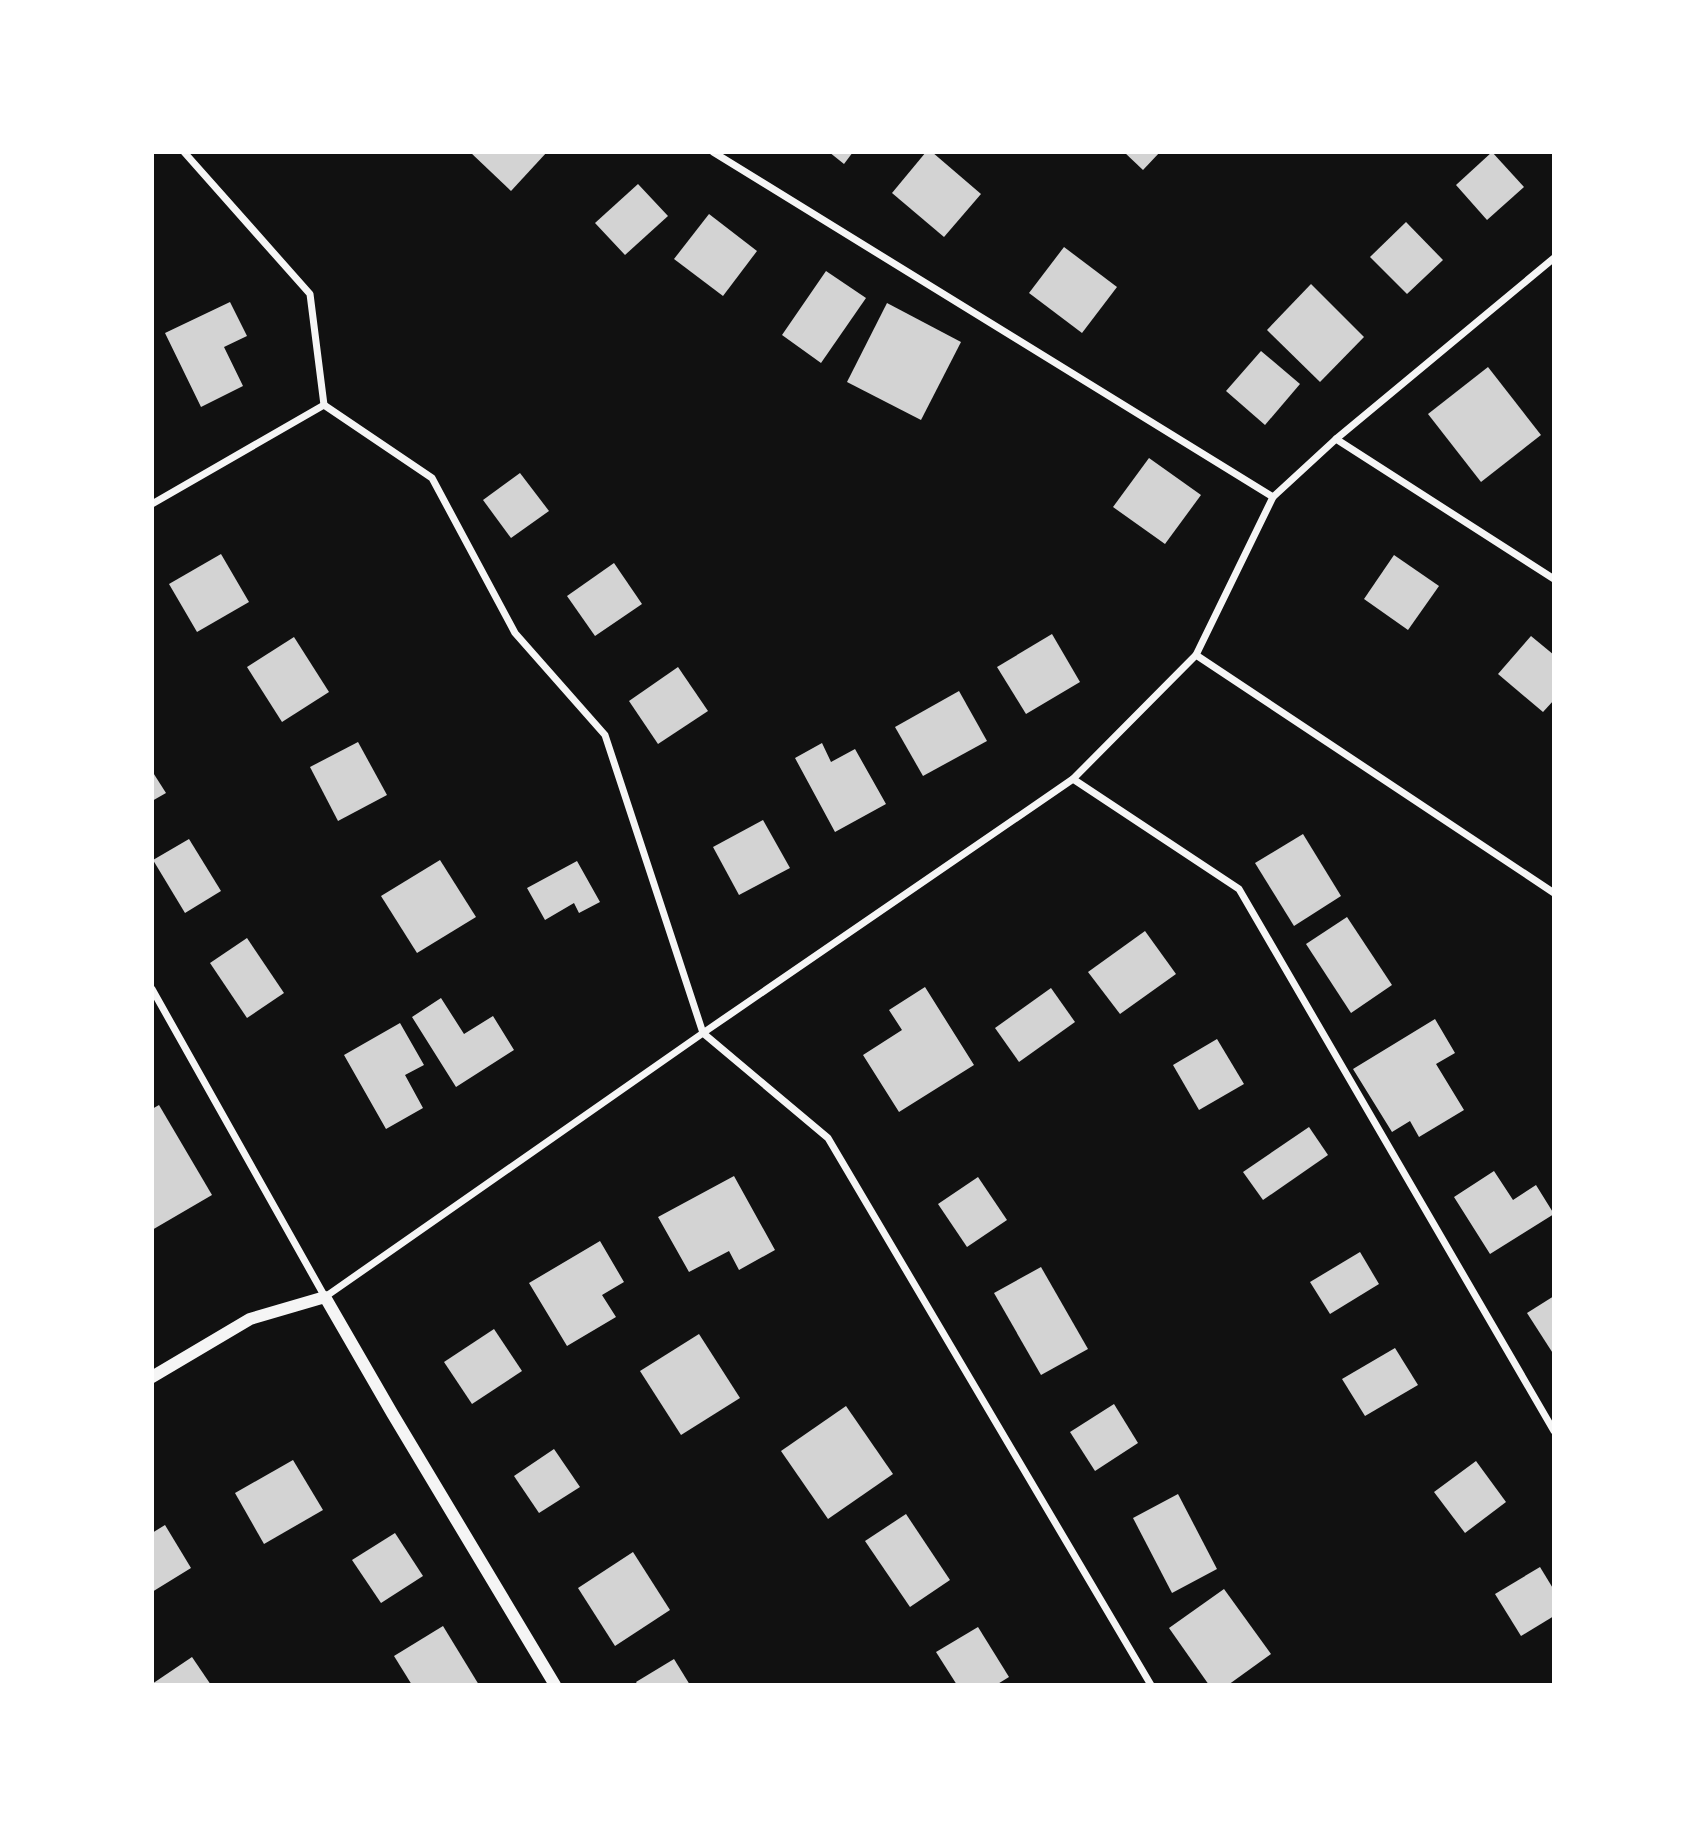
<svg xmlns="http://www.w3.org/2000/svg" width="1706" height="1837" viewBox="0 0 1706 1837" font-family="Arial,sans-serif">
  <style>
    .building { fill: #d3d3d3 }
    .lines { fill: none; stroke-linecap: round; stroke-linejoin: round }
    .minor { stroke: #f5f5f5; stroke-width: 7 }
    .tertiary { stroke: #f5f5f5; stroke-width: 12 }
  </style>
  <rect width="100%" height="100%" fill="#111"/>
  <g class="building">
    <path d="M 470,152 L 547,152 L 511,191 Z"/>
    <path d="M 829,152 L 853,152 L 844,164 Z"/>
    <path d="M 926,152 L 932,152 L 981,194 L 944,237 L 892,193 Z"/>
    <path d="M 1124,152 L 1160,152 L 1143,170 Z"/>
    <path d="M 1492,152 L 1524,187 L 1487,220 L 1456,185 Z"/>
    <path d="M 638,184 L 668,216 L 625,255 L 595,223 Z"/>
    <path d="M 709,214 L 757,251 L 723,296 L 674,259 Z"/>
    <path d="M 1406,222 L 1443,260 L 1407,294 L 1370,257 Z"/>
    <path d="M 1064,247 L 1117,287 L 1082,333 L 1029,293 Z"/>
    <path d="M 826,271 L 866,298 L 821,363 L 782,335 Z"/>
    <path d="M 1311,284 L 1364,337 L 1320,382 L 1267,330 Z"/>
    <path d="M 230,302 L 247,336 L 224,347 L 243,386 L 201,407 L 165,333 Z"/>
    <path d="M 887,303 L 961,342 L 921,420 L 847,382 Z"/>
    <path d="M 1261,351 L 1300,384 L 1265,425 L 1226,391 Z"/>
    <path d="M 1488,367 L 1541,435 L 1481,482 L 1428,414 Z"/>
    <path d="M 1149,458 L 1201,495 L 1165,544 L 1113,507 Z"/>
    <path d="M 520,473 L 549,511 L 511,538 L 483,500 Z"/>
    <path d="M 221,554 L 249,602 L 197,632 L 169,584 Z"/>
    <path d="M 1394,555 L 1439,586 L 1408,630 L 1364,599 Z"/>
    <path d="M 614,563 L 642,604 L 595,636 L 567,596 Z"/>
    <path d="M 1052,634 L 1080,682 L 1026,714 L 997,667 Z"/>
    <path d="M 1531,636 L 1554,655 L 1554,700 L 1543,712 L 1498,674 Z"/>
    <path d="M 294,637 L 329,692 L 282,722 L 247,667 Z"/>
    <path d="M 678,667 L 708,711 L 658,744 L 629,701 Z"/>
    <path d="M 959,691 L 987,741 L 923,776 L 895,727 Z"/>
    <path d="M 358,742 L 387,795 L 338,821 L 310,767 Z"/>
    <path d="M 822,743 L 831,762 L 855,749 L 886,804 L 835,832 L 795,758 Z"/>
    <path d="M 152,771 L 166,793 L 152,801 Z"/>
    <path d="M 763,820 L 790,868 L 739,895 L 713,847 Z"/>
    <path d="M 1303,834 L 1341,896 L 1294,926 L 1255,863 Z"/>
    <path d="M 189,839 L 221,891 L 185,913 L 153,860 Z"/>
    <path d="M 440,860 L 476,917 L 417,953 L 381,896 Z"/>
    <path d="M 577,861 L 600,902 L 579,913 L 574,903 L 545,920 L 527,888 Z"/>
    <path d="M 1347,917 L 1392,985 L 1351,1013 L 1306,944 Z"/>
    <path d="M 1145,931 L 1176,974 L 1120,1014 L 1088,972 Z"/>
    <path d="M 247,938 L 284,993 L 247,1018 L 210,963 Z"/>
    <path d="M 925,987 L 974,1065 L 899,1112 L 863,1055 L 902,1030 L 889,1010 Z"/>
    <path d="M 1051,988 L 1075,1022 L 1019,1062 L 995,1028 Z"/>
    <path d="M 441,998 L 464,1034 L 493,1016 L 514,1050 L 456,1087 L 412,1017 Z"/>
    <path d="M 1435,1019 L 1455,1053 L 1436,1064 L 1464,1110 L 1419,1137 L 1410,1121 L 1392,1132 L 1353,1069 Z"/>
    <path d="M 400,1023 L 424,1065 L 405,1075 L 423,1108 L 386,1129 L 344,1055 Z"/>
    <path d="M 1217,1039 L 1244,1084 L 1199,1110 L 1173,1065 Z"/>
    <path d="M 159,1105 L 212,1195 L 152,1230 L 152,1109 Z"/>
    <path d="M 1309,1127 L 1328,1155 L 1263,1200 L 1243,1172 Z"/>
    <path d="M 1494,1171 L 1513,1200 L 1536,1185 L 1554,1214 L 1490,1254 L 1454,1197 Z"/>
    <path d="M 734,1176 L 775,1250 L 739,1270 L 729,1251 L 689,1272 L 658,1217 Z"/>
    <path d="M 978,1177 L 1007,1220 L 967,1247 L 938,1204 Z"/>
    <path d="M 600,1241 L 624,1282 L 602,1295 L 616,1317 L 567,1346 L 529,1283 Z"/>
    <path d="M 1360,1252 L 1379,1284 L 1330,1314 L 1310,1282 Z"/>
    <path d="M 1041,1267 L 1088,1349 L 1041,1375 L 994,1293 Z"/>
    <path d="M 1554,1296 L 1554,1355 L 1527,1313 Z"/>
    <path d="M 494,1329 L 522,1371 L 472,1404 L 444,1362 Z"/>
    <path d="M 699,1334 L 740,1398 L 681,1435 L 640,1371 Z"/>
    <path d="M 1395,1348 L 1418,1385 L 1365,1416 L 1342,1379 Z"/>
    <path d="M 1114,1404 L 1138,1443 L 1095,1471 L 1070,1432 Z"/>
    <path d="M 846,1406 L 893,1474 L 828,1519 L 781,1451 Z"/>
    <path d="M 554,1449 L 580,1487 L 539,1513 L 514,1476 Z"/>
    <path d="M 293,1460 L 323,1510 L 264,1544 L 235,1493 Z"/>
    <path d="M 1476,1461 L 1506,1502 L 1465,1533 L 1434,1492 Z"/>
    <path d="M 1178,1494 L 1217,1569 L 1172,1593 L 1133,1518 Z"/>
    <path d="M 906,1514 L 950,1580 L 910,1607 L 865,1541 Z"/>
    <path d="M 165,1525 L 191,1568 L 152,1592 L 152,1533 Z"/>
    <path d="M 395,1533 L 423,1576 L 381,1603 L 352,1560 Z"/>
    <path d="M 633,1552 L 670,1610 L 615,1646 L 578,1588 Z"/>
    <path d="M 1540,1567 L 1554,1590 L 1554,1616 L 1521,1636 L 1495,1594 Z"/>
    <path d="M 1224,1589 L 1271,1654 L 1228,1685 L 1209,1685 L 1169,1628 Z"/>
    <path d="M 443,1626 L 479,1685 L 412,1685 L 394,1656 Z"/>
    <path d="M 978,1627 L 1009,1677 L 996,1685 L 957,1685 L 936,1652 Z"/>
    <path d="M 192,1657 L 211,1685 L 152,1685 L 152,1684 Z"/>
    <path d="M 674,1659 L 690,1685 L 638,1685 L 636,1682 Z"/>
  </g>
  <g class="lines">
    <g class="minor">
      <path d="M 184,152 L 310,294 L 324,405"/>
      <path d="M 713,152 L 1273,497"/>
      <path d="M 324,405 L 432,478 L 515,633 L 605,735 L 703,1033 L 828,1138 L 1151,1685"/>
      <path d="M 1336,439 L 1554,579"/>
      <path d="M 152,504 L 324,405"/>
      <path d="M 1196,655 L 1554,893"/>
      <path d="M 1073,779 L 1239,889 L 1554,1431"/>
      <path d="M 152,989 L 325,1297 L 703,1033 L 1073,779 L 1196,655 L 1273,497 L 1336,439 L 1554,258"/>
    </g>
    <path class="tertiary" d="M 152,1377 L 250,1319 L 325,1297 L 392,1413 L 555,1685"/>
  </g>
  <rect width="1706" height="1837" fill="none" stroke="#ffffff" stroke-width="308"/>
</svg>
